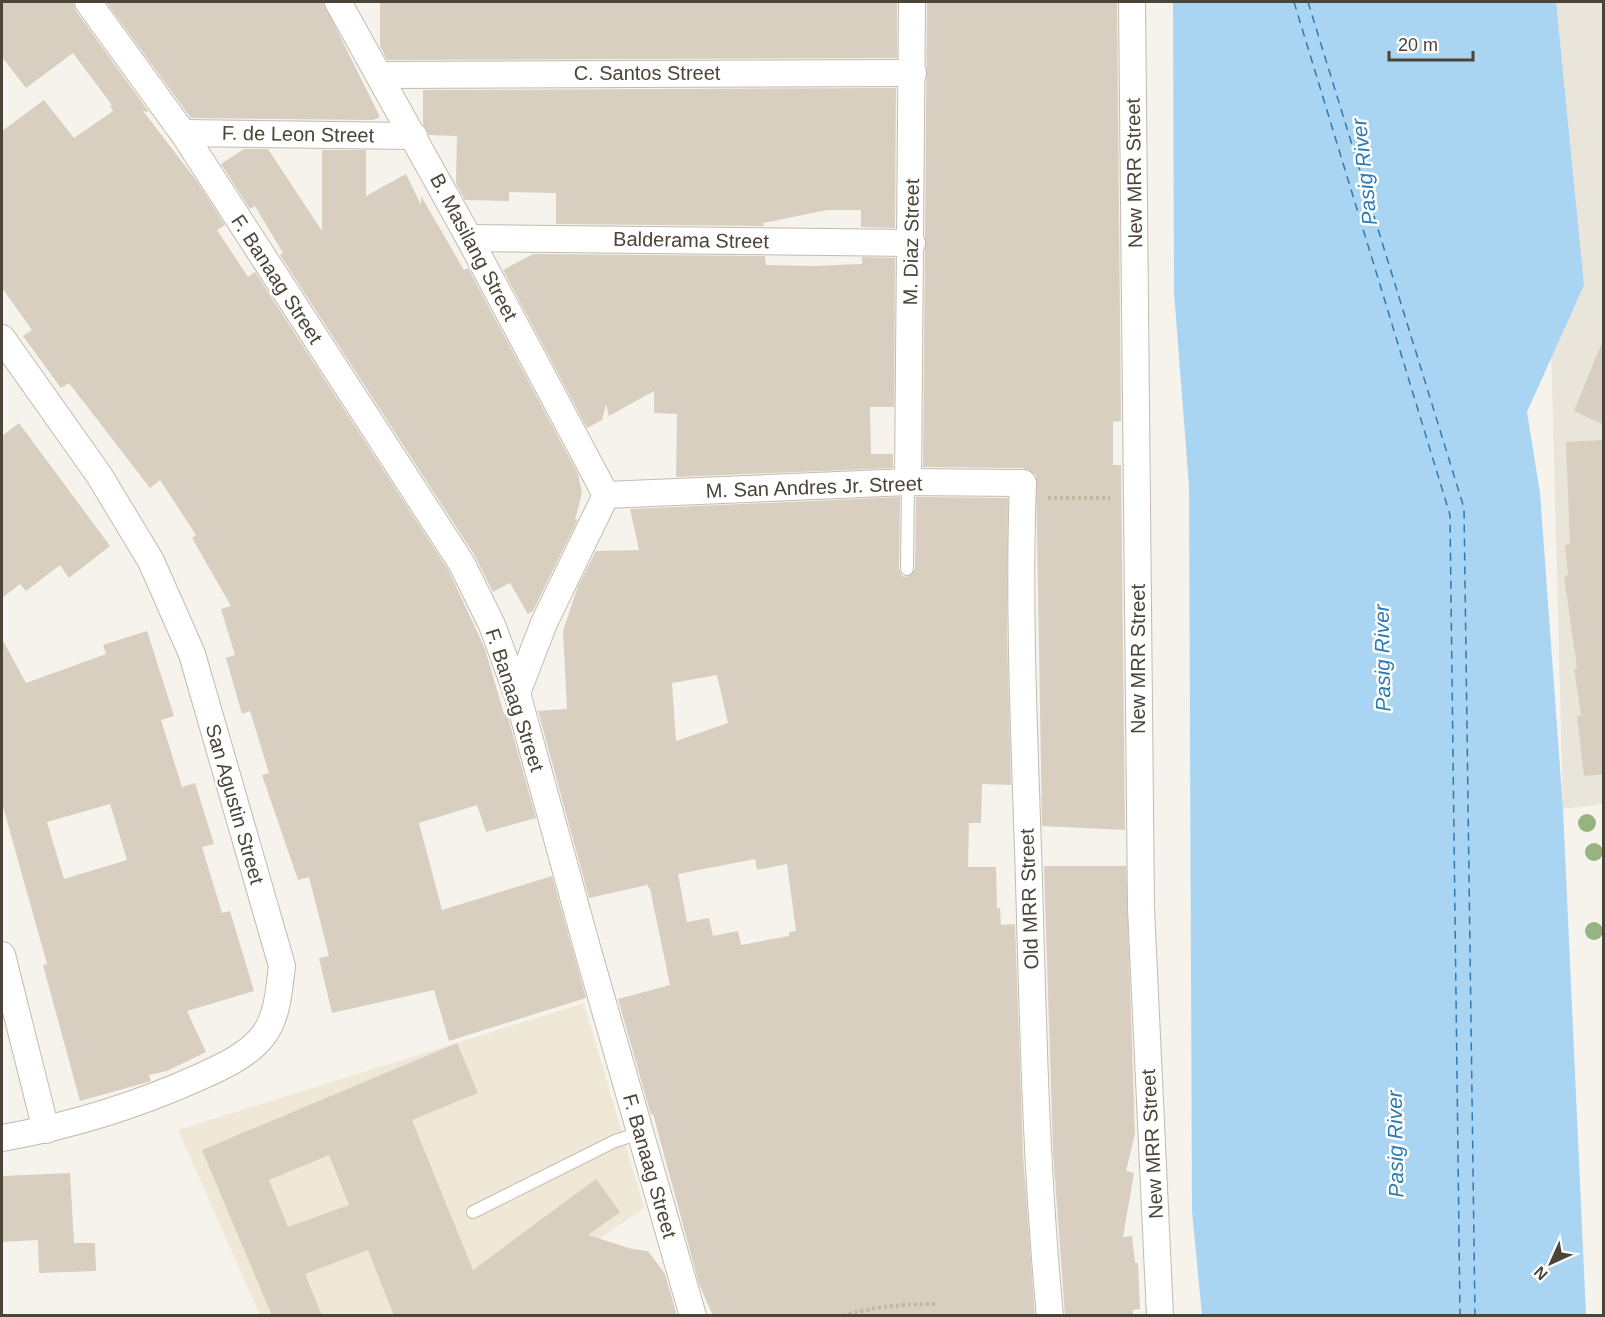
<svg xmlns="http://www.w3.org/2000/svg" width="1605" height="1317" viewBox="0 0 1605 1317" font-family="Helvetica,sans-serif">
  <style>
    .residential { fill: #eae5da }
    .education { fill: #efe8d6 }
    .water { fill: #a9d4f2 }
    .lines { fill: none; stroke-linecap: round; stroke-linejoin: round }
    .ferry { stroke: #2e7ab2; stroke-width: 1.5; stroke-dasharray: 8 6; stroke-linecap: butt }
    .building { fill: #d8cfc1; fill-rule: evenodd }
    .lane-casing { stroke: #c2bbae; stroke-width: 14 }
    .street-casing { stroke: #c2bbae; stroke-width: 28 }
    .path { stroke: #c4b79f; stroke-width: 4; stroke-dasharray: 3 3; stroke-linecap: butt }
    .lane { stroke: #fff; stroke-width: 12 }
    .street { stroke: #fff; stroke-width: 26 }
    .tree { fill: #97b381 }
    .labels { text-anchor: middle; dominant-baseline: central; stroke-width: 5; stroke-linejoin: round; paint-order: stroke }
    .street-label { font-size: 20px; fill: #4b4439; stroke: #fff }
    .water-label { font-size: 21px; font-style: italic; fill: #2e7ab2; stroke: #fff }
  </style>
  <rect width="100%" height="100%" fill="#f6f3ec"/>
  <path class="residential" d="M 1542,2 L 1604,2 L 1603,804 L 1563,809 Z"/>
  <path class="education" d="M 584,1003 L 644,1208 L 490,1315 L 260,1315 L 178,1130 Z"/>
  <path class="water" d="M 1173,2 L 1556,2 L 1584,285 L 1527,412 L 1540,493 L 1563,809 L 1586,1315 L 1202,1315 L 1192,1211 L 1189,486 L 1174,292 Z"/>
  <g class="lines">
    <g class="ferry">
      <path d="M 1294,2 L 1450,515 L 1460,1316"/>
      <path d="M 1308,2 L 1464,508 L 1475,1316"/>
    </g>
  </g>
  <g class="building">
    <path d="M 2,2 L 73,2 L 76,11 L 149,112 L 143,111 L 196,180 L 225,225 L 217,230 L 248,277 L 255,272 L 449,571 L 485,649 L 504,714 L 507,714 L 536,818 L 486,832 L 477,805 L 419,823 L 442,910 L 552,876 L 586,998 L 449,1041 L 434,990 L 332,1013 L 319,958 L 329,956 L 309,877 L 298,880 L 262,775 L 269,773 L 250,711 L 242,714 L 226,658 L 235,655 L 221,609 L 231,606 L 192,538 L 196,535 L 160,480 L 150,488 L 69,383 L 61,388 L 23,336 L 32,330 L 2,288 L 2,131 L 44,100 L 74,138 L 113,111 L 110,106 L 112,105 L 73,53 L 26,88 L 2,57 Z"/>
    <path d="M 106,2 L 323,2 L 380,117 L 373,120 L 191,118 Z"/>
    <path d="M 380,2 L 897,2 L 897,58 L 387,60 L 380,46 Z"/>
    <path d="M 927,2 L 1117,2 L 1121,421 L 1113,422 L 1113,465 L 1121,465 L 1125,830 L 1042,826 L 1036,475 L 1023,468 L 923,467 Z"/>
    <path d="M 896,88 L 895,228 L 861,227 L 861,210 L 827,210 L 763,223 L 764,226 L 556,224 L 556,193 L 509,192 L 509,201 L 465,200 L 456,184 L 457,136 L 429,135 L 423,124 L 423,90 Z"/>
    <path d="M 244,149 L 268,149 L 322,231 L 322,150 L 366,150 L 366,196 L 406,174 L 421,205 L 421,196 L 464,270 L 468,268 L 578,474 L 582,493 L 575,520 L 578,519 L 533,611 L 528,614 L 510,583 L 493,592 L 475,556 L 280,255 L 283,253 L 255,206 L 250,209 L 221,164 Z"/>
    <path d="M 533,254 L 765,256 L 766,265 L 812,266 L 862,264 L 862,257 L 895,258 L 894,407 L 870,407 L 871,454 L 893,454 L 893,468 L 676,477 L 677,414 L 654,413 L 654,391 L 609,416 L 606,404 L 602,420 L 587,428 L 503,270 Z"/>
    <path d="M 1603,340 L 1604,340 L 1604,425 L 1574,411 Z"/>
    <path d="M 19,423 L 110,546 L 69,578 L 60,565 L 26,591 L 20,584 L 2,598 L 2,436 Z"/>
    <path d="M 1604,440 L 1604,774 L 1584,776 L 1577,716 L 1581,715 L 1574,669 L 1577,668 L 1564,576 L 1568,575 L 1565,545 L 1570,544 L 1566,442 Z"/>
    <path d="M 900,497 L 899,569 L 902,576 L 907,577 L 915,569 L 916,497 L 1008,498 L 1007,632 L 1011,785 L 982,784 L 981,823 L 969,823 L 968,867 L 996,867 L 997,909 L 1000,908 L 1001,925 L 1015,924 L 1023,1154 L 1035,1316 L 713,1316 L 699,1284 L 653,1114 L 651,1115 L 618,999 L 670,985 L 650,889 L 647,885 L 589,898 L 538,711 L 567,709 L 563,631 L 578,586 L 596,551 L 639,550 L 630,509 ZM 717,675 L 728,723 L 676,741 L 672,683 ZM 755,859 L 757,870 L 787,864 L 796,931 L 789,932 L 789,936 L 741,945 L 738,931 L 713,936 L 709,918 L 687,922 L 678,874 Z"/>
    <path d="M 147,631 L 174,716 L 161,720 L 182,787 L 195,783 L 214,844 L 202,847 L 222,913 L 230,911 L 254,991 L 187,1011 L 206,1052 L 167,1071 L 149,1075 L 151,1081 L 148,1082 L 80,1101 L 43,965 L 47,964 L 2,803 L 2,639 L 26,683 L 106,654 L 103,645 ZM 110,804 L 127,860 L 64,879 L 47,822 Z"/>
    <path d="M 1044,866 L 1126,866 L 1135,1134 L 1126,1171 L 1134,1173 L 1123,1237 L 1132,1236 L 1135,1263 L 1138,1263 L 1140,1309 L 1133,1310 L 1133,1316 L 1065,1316 L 1053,1152 Z"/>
    <path d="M 457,1043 L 478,1093 L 412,1120 L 473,1270 L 596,1179 L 620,1212 L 588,1235 L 632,1249 L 648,1251 L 665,1274 L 677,1316 L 394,1316 L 368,1250 L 305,1274 L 322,1316 L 272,1316 L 202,1150 ZM 329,1155 L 349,1205 L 288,1227 L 269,1180 Z"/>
    <path d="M 70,1173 L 74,1243 L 95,1243 L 96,1271 L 39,1273 L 38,1240 L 2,1242 L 2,1176 Z"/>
  </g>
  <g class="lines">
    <g class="lane-casing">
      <g id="lane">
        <path d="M 907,569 L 908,482"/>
        <path d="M 473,1212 L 615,1141 L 640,1133"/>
      </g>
    </g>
    <g class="street-casing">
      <g id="street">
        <path d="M 88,2 L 183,133 L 462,564 L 492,625 L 517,693 L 588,951 L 693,1316"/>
        <path d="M 338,2 L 469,238 L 606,495"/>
        <path d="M 1132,2 L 1141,908 L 1160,1316"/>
        <path d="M 381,75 L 913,73"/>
        <path d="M 183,133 L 414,136"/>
        <path d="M 469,238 L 912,243"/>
        <path d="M 2,338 L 99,475 L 151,561 L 192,654 L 282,966 C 279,988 278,1017 263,1036 C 248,1055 224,1066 202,1076 C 138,1105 71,1126 2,1138"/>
        <path d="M 908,482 L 912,2"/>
        <path d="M 606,495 L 908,482 L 1023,483 C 1018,615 1025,748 1029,881 C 1033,1026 1036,1171 1050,1316"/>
        <path d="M 517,693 L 544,623 L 606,495"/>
        <path d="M 2,955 L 46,1130"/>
      </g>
    </g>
    <g class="path">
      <path d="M 1048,498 L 1110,498"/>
      <path d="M 843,1316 C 875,1306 905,1304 938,1304"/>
    </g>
    <use href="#lane" class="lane"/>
    <use href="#street" class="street"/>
  </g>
  <g class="tree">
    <circle cx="1587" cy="823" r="9"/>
    <circle cx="1594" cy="852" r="9"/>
    <circle cx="1594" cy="931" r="9"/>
  </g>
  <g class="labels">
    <g class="street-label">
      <text x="647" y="73">C. Santos Street</text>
      <text transform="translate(298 134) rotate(1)">F. de Leon Street</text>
      <text transform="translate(1134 173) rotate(-91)">New MRR Street</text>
      <text transform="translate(691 240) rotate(1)">Balderama Street</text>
      <text transform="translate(911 242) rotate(-89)">M. Diaz Street</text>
      <text transform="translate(474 247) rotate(62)">B. Masilang Street</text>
      <text transform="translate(277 279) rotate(57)">F. Banaag Street</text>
      <text transform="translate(814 487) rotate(-2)">M. San Andres Jr. Street</text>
      <text transform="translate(1138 659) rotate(-90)">New MRR Street</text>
      <text transform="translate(515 700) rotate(72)">F. Banaag Street</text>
      <text transform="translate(235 804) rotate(74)">San Agustin Street</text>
      <text transform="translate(1029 899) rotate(-92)">Old MRR Street</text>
      <text transform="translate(1152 1144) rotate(-93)">New MRR Street</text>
      <text transform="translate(650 1166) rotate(74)">F. Banaag Street</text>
    </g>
    <g class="water-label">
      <text transform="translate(1364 172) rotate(-96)">Pasig River</text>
      <text transform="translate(1382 658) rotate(-91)">Pasig River</text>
      <text transform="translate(1395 1144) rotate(-91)">Pasig River</text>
    </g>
  </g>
  <rect width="1605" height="1317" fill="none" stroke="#4b4439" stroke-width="6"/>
  <g transform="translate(1551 1263) rotate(225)" stroke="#ffffff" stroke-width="4.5" paint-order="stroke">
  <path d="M0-4.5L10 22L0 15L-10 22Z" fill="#4b4439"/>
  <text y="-9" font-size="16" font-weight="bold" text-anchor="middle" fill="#4b4439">N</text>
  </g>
  <path d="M1389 51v9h84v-9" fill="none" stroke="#4b4439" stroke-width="3"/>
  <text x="1398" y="51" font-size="18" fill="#4b4439" stroke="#ffffff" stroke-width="4.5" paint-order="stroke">20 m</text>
</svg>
